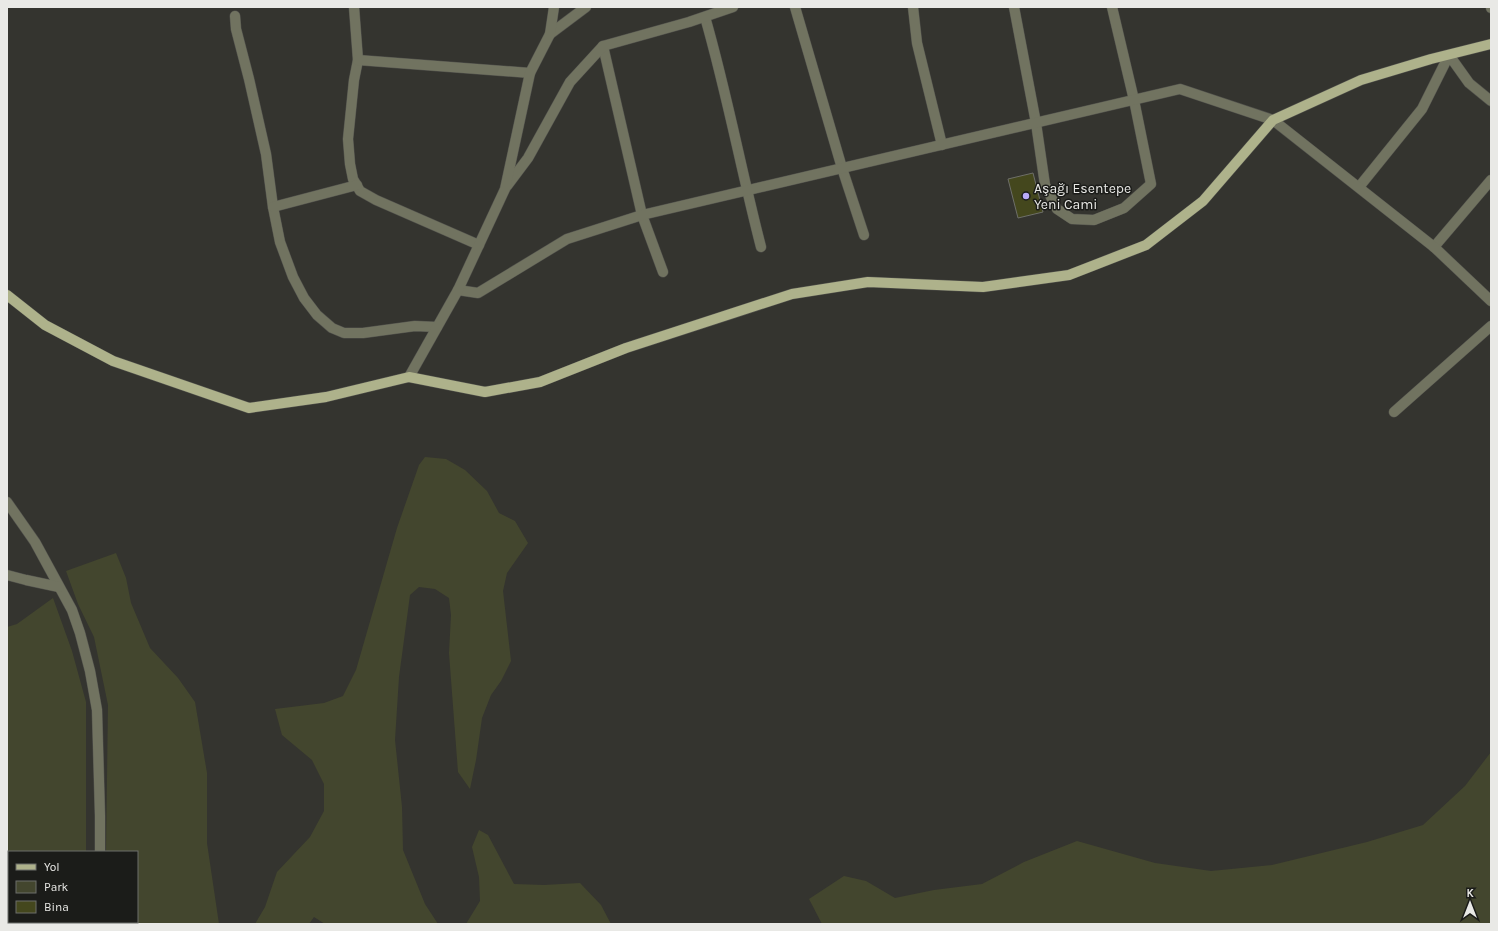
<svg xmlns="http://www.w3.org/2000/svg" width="1498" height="931" viewBox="0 0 1498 931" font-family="Karla,sans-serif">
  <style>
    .green { fill: #43462e }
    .building { fill: #44471d; stroke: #6e6f69 }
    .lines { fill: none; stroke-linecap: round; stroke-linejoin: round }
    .minor-casing { stroke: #51514c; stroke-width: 11 }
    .major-casing { stroke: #51514c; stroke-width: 11 }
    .minor { stroke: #717360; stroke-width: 10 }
    .major { stroke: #aeb28b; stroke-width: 10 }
    .poi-dot { fill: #b9abf7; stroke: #1b1c19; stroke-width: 1.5 }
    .labels { text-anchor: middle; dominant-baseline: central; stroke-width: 3; stroke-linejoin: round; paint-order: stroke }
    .poi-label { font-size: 14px; fill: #e9e9e6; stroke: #1b1c19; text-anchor: start }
  </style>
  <rect width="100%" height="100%" fill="#34342f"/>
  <g class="green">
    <path d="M 425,457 L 446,459 L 465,470 L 487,491 L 499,513 L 515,521 L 528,543 L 507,573 L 503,591 L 511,661 L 501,681 L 491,695 L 482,718 L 476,760 L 470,789 L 458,772 L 449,653 L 451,615 L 449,598 L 435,589 L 419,587 L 410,595 L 399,677 L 395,740 L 402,807 L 403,850 L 425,904 L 438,924 L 325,924 L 314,917 L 309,924 L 255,924 L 265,907 L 277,872 L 310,837 L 324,811 L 324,784 L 312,760 L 282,735 L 275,709 L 324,703 L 343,696 L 356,670 L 397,528 L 419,465 Z"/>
    <path d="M 116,553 L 126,578 L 131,603 L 150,648 L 178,678 L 195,702 L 207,773 L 207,843 L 219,924 L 105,924 L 105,922 L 137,922 L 137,852 L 106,852 L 108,705 L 94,637 L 78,604 L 66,571 Z"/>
    <path d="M 53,598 L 72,651 L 86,702 L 86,852 L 9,852 L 9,922 L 86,922 L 86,924 L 7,924 L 7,627 L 17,624 Z"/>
    <path d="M 1491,752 L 1491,924 L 822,924 L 809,899 L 844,876 L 866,881 L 895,898 L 934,890 L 982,884 L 1024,862 L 1077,841 L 1155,863 L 1211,871 L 1272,865 L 1367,842 L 1423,825 L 1465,786 Z"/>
    <path d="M 479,830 L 488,835 L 514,884 L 544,885 L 580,883 L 601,905 L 611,924 L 466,924 L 480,901 L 479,877 L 472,847 Z"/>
  </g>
  <path class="building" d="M 1033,173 L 1043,212 L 1018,218 L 1008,179 Z"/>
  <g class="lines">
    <g class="minor-casing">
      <g id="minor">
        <path d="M 354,7 L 358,60 L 354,80 L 348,139 L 350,164 L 353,179 L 360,191 L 376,200 L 479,245"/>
        <path d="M 795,7 L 842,168 L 864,235"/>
        <path d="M 913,7 L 917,43 L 942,145"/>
        <path d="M 1014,7 L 1036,123 L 1045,185 L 1057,209 L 1072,219 L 1094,220 L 1124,208 L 1151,184 L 1134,100 L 1112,7"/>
        <path d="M 1491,7 L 1491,8"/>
        <path d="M 235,16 L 236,29 L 249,79 L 266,154 L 273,207 L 280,242 L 293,277 L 304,298 L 317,315 L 332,328 L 344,333 L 363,333 L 415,326 L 437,327"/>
        <path d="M 705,17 C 727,93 741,170 761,247"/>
        <path d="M 550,34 L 586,7"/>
        <path d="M 603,46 L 642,215 L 663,272"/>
        <path d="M 358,60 L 530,73"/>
        <path d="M 507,186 L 528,158 L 570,82 L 603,46 L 689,22 L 733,7"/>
        <path d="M 1359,187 L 1422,109 L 1449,55 L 1469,83 L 1491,101"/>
        <path d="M 273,207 L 357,185"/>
        <path d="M 1434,247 L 1491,180"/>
        <path d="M 458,290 L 478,293 L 567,239 L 642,215 L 1180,89 L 1273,120 L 1434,247 L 1491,301"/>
        <path d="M 409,377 L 458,290 L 505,189 L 530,73 L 550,34 L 554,7"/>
        <path d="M 1394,412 L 1491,326"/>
        <path d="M 7,502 L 35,542 L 72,610 L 80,633 L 90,671 L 97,710 L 100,816 L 100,852"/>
        <path d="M 7,575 L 26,580 L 59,587"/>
        <path d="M 98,922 L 99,924"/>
      </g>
    </g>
    <g class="major-casing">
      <path id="major" d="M 7,295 L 45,325 L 113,361 L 249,408 L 326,397 L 409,377 L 485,392 L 540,382 L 626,348 L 792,294 L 868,282 L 983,287 L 1069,275 L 1146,245 L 1203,201 L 1273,120 L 1361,80 L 1431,59 L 1491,44"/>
    </g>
    <use href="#minor" class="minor"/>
    <use href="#major" class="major"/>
  </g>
  <circle class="poi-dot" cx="1026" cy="196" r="4"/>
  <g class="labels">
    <g class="poi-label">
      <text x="1034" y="188">Aşağı Esentepe<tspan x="1034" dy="16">Yeni Cami</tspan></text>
    </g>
  </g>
  <rect width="1498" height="931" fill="none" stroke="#e9e9e6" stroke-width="16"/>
  <rect x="8" y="851" width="130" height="72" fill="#1b1c19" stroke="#6d6e6b"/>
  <rect x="16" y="864" width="20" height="6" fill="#aeb28b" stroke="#6d6e6b"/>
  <text x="44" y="871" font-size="12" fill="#e9e9e6">Yol</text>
  <rect x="16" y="881" width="20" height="12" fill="#43462e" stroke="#6d6e6b"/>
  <text x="44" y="891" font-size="12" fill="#e9e9e6">Park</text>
  <rect x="16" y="901" width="20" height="12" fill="#44471d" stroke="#6d6e6b"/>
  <text x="44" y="911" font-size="12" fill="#e9e9e6">Bina</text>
  <g transform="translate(1470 903)" stroke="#1b1c19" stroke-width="3" paint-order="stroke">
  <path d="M0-3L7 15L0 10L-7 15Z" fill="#e9e9e6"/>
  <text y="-6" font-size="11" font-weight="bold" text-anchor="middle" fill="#e9e9e6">K</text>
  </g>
</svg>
